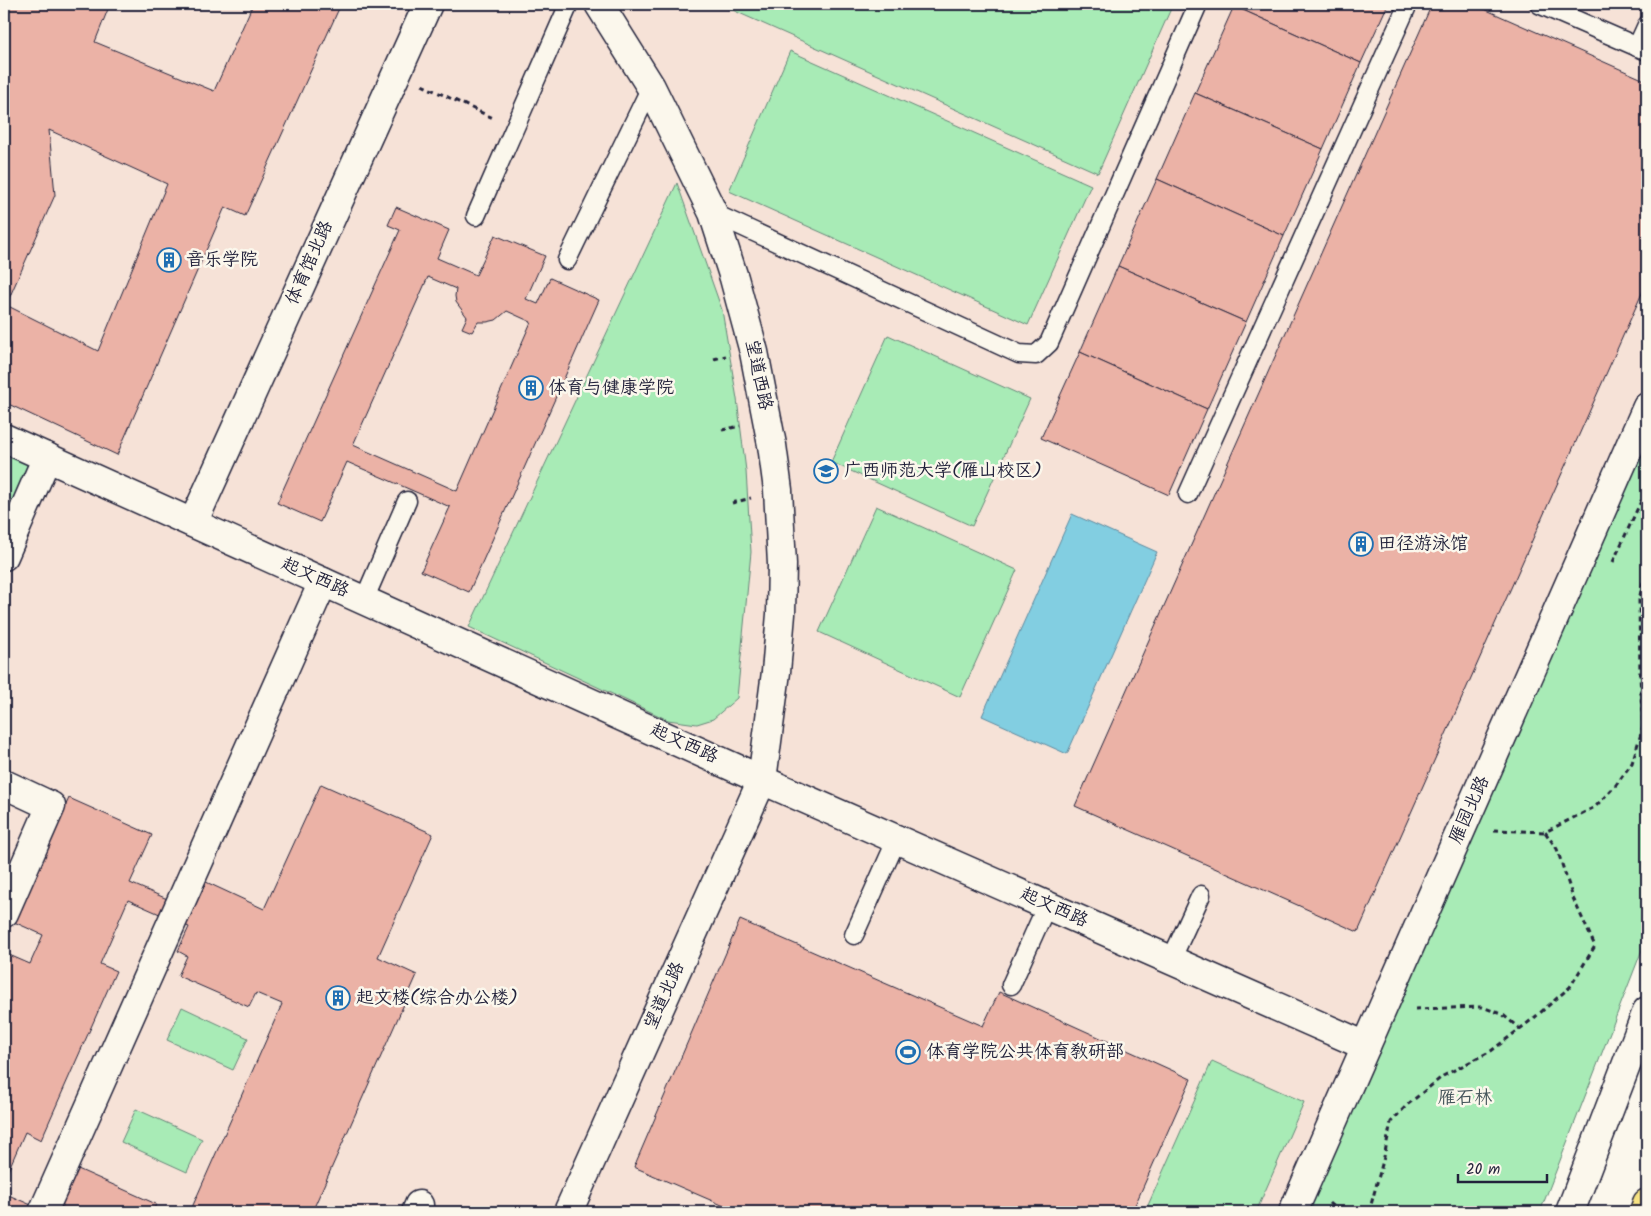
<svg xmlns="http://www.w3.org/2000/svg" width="1651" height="1216" viewBox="0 0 1651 1216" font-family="Kalam,'LXGW WenKai TC',sans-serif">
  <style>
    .built { fill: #f6e2d7 }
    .green { fill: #a8ebb6; stroke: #658678 }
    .water { fill: #82cee1; stroke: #5c899f }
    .building { fill: #ebb2a6; stroke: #22223b; fill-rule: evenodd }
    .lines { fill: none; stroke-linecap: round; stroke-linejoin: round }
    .lane-casing { stroke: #22223b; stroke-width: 21 }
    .street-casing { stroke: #22223b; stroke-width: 31 }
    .primary-casing { stroke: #22223b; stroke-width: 31 }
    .path { stroke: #22223b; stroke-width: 3; stroke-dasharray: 5 4; stroke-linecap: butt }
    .lane { stroke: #fbf7ec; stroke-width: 18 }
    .street { stroke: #fbf7ec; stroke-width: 28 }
    .primary { stroke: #f7e281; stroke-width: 28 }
    .labels { text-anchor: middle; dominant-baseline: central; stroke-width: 5; stroke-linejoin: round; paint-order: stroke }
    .poi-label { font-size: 18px; fill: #22223b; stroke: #fbf7ec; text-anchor: start }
    .street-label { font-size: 18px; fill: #22223b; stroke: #fbf7ec }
    .park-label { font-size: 18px; fill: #44545a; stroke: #fbf7ec }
  </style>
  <rect width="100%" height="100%" fill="#fbf7ec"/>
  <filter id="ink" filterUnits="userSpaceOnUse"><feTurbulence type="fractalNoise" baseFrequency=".02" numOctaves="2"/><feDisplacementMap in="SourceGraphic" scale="10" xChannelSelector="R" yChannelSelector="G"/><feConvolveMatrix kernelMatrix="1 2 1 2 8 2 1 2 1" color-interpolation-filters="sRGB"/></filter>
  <g filter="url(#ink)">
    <path class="built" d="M 4,4 L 1647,4 L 1647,937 L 1540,1212 L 4,1212 Z"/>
    <g class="green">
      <path d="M 719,4 L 1173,4 L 1098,173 Z"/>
      <path d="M 790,51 L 1091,185 L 1028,325 L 729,191 Z"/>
      <path d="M 677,183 L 722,310 L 737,399 L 746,471 L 751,552 L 737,698 L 713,719 L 697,724 L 668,720 L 469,627 Z"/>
      <path d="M 888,335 L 1030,399 L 972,526 L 831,462 Z"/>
      <path d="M 1647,407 L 1647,937 L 1540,1212 L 1293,1212 Z"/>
      <path d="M 4,438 L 47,457 L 4,556 Z"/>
      <path d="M 876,506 L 1017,570 L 960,697 L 819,632 Z"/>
      <path d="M 182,1007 L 248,1038 L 233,1070 L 167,1040 Z"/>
      <path d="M 1212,1061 L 1304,1102 L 1256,1212 L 1145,1212 Z"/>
      <path d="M 136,1109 L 202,1139 L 187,1172 L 121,1142 Z"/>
    </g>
    <path class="water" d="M 1072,514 L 1157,552 L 1067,754 L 982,716 Z"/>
    <g class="building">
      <path d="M 4,4 L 110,4 L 95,42 L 214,91 L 253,4 L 341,4 L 245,216 L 225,207 L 117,455 L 4,402 ZM 49,130 L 167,184 L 98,351 L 6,305 L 55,195 Z"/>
      <path d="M 1235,4 L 1388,4 L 1361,63 L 1234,6 Z"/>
      <path d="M 1432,4 L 1473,4 L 1647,81 L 1647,282 L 1358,932 L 1075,806 Z"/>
      <path d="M 1234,6 L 1361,63 L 1323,149 L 1195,93 Z"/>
      <path d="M 1195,93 L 1323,149 L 1284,236 L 1157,179 Z"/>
      <path d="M 1157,179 L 1284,236 L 1246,322 L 1118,266 Z"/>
      <path d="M 396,207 L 449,230 L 437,258 L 476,275 L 495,235 L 545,256 L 526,299 L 538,304 L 550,278 L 599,300 L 469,592 L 421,571 L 450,507 L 347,462 L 320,522 L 277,503 L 400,230 L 388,225 ZM 428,277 L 456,289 L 455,296 L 456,302 L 467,317 L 462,328 L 472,332 L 478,322 L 487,322 L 496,320 L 507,311 L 531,322 L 457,491 L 353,445 Z"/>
      <path d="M 1118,266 L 1246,322 L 1207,409 L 1080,352 Z"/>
      <path d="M 1080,352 L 1207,409 L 1169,495 L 1041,438 Z"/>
      <path d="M 321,784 L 433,834 L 378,957 L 417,975 L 312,1212 L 190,1212 L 282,1004 L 256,993 L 249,1007 L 178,976 L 187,956 L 178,951 L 189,927 L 128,900 L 100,964 L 116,971 L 41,1140 L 25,1132 L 4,1180 L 4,961 L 7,954 L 30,964 L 43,935 L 14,922 L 69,798 L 152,835 L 130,883 L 193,910 L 206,882 L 264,909 Z"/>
      <path d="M 740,920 L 983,1026 L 999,992 L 1191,1079 L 1132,1212 L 738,1212 L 634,1167 Z"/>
      <path d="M 78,1169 L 156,1204 L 153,1212 L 59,1212 Z"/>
      <path d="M 4,1193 L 47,1212 L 4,1212 Z"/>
    </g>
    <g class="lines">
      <g class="lane-casing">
        <g id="lane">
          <path d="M 1539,4 L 1647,51"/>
          <path d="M 1637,47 L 1647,25"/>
          <path d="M 713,213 L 1019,354 L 1036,355 L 1049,343 L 1198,4"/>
          <path d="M 476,216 L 569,4"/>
          <path d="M 567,260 L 651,87"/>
          <path d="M 1188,494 L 1408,4"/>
          <path d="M 364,600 L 407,501"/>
          <path d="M 854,935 L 897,839"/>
          <path d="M 1171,960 L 1201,895"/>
          <path d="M 1011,985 L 1047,905"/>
        </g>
      </g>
      <g class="street-casing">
        <g id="street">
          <path d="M 4,438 L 762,780 L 1366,1046"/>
          <path d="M 193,523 L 428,4"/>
          <path d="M 4,556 L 47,457"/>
          <path d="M 4,784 L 51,806 L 4,913"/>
          <path d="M 43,1212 L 323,582"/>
          <path d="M 416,1212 L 419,1205"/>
          <path d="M 568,1212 L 762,780 L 776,672 L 781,614 L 782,564 L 778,490 L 772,445 L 754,352 L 734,278 L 713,213 L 651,87 L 599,4"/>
          <path d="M 1293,1212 L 1647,407"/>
          <path d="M 1570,1212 L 1647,1011"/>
        </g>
      </g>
      <g class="primary-casing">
        <path id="primary" d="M 1644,1212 L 1647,1203"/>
      </g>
      <g class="path">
        <path d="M 422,85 L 493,118"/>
        <path d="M 714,359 L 726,356"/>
        <path d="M 722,430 L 740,426"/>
        <path d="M 732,503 L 751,498"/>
        <path d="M 1613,562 L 1647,488"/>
        <path d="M 1494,830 L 1545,832"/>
        <path d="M 1415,1009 L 1482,1007 L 1502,1014 L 1520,1029"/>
        <path d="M 1329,1203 L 1339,1212"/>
        <path d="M 1369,1212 L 1384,1157 L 1391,1122 L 1407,1105 L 1443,1076 L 1491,1051 L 1534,1018 L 1570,987 L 1595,946 L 1573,898 L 1557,849 L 1545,832 L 1595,807 L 1616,785 L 1632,763 L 1643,727 L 1640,677 L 1639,600 L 1647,564"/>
      </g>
      <use href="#lane" class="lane"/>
      <use href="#street" class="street"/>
      <use href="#primary" class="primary"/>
    </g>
  </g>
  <defs>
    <g id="building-ring" transform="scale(1.25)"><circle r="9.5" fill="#fbf7ec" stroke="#1f6fb2" stroke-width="1.5"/><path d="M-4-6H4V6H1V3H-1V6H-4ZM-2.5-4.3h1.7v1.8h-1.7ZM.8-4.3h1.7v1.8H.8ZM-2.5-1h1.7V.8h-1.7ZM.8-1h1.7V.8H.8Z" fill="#1f6fb2"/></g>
    <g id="university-ring" transform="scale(1.25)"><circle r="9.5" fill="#fbf7ec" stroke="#1f6fb2" stroke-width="1.5"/><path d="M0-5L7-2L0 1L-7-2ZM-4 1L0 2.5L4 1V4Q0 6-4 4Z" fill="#1f6fb2"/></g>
    <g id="stadium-ring" transform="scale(1.25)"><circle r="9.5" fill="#fbf7ec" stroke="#1f6fb2" stroke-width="1.5"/><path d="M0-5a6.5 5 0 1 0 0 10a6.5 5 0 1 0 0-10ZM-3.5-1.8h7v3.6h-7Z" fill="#1f6fb2"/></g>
  </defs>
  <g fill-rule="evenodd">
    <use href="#building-ring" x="169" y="260"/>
    <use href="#building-ring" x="531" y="388"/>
    <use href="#university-ring" x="826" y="471"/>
    <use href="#building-ring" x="1361" y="544"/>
    <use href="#building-ring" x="338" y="998"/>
    <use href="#stadium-ring" x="908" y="1052"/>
  </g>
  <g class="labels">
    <g class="poi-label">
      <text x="186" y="260">音乐学院</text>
      <text x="548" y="388">体育与健康学院</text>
      <text x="844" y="471">广西师范大学(雁山校区)</text>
      <text x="1378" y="544">田径游泳馆</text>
      <text x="356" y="998">起文楼(综合办公楼)</text>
      <text x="926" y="1052">体育学院公共体育教研部</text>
    </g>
    <g class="street-label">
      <text transform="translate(310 263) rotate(-66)">体育馆北路</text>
      <text transform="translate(758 375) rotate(78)">望道西路</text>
      <text transform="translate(315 578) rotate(24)">起文西路</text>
      <text transform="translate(684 744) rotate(24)">起文西路</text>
      <text transform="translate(1470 810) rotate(-66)">雁园北路</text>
      <text transform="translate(1054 908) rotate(24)">起文西路</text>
      <text transform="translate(665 996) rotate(-66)">望道北路</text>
    </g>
    <g class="park-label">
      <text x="1465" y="1098">雁石林</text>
    </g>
  </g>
  <rect width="1651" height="1216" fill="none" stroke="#fbf7ec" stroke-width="20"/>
  <rect x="10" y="10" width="1631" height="1196" fill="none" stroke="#22223b" stroke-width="2" filter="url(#ink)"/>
  <path d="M1458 1174v8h89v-8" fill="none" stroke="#22223b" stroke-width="2.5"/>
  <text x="1466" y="1174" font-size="15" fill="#22223b" stroke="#fbf7ec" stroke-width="4" paint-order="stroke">20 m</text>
</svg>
